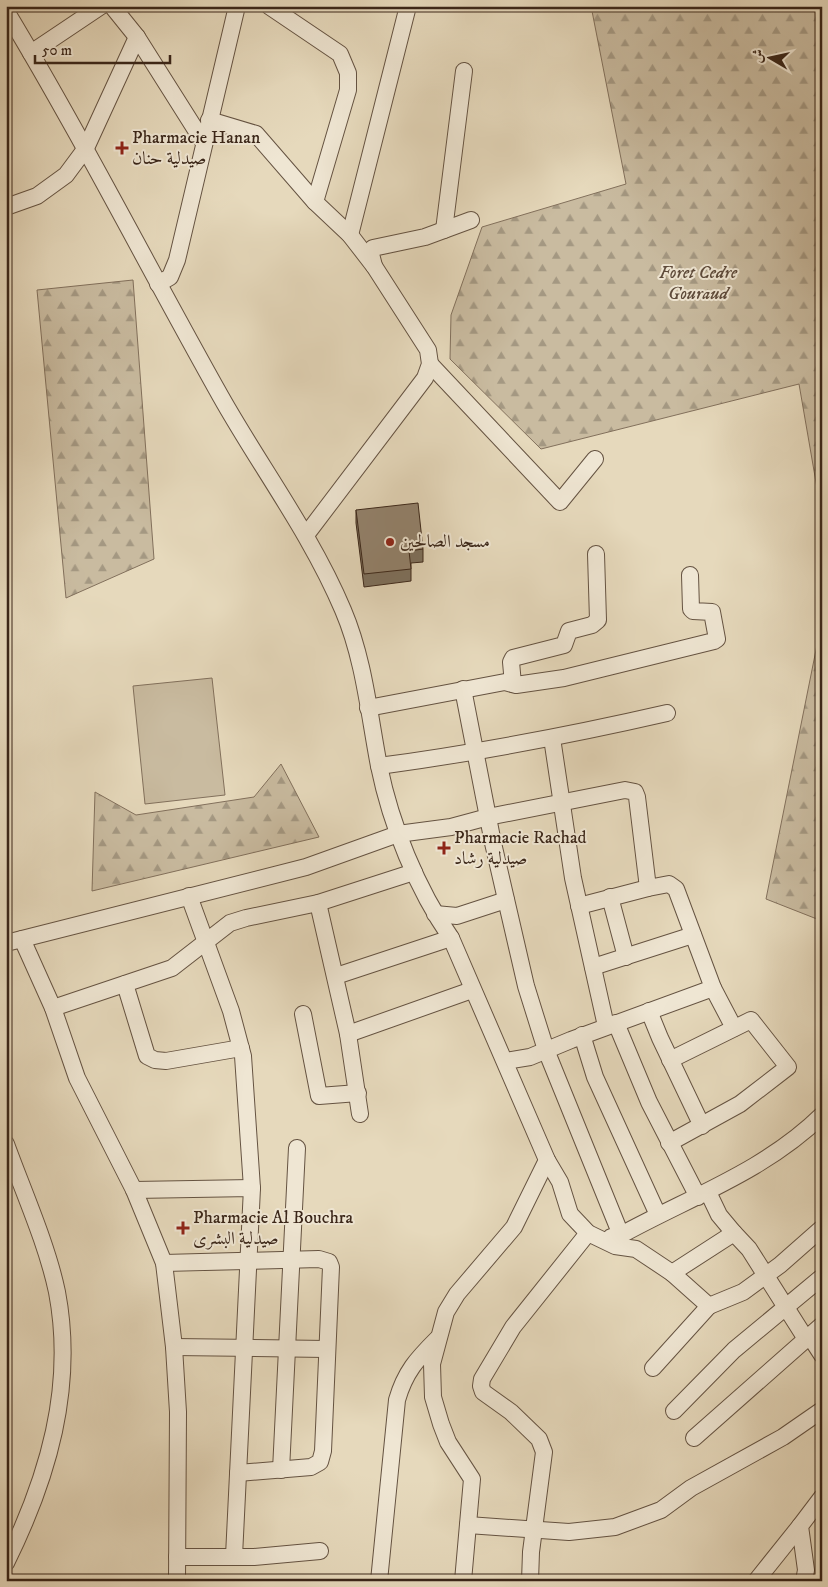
<svg xmlns="http://www.w3.org/2000/svg" width="828" height="1587" viewBox="0 0 828 1587" font-family="'IM FELL DW Pica',Amiri,serif">
  <style>
    .forest { fill: url(#forest-firs); stroke: #82705c }
    .pitch { fill: #c9bba0; stroke: #82705c }
    .lines { fill: none; stroke-linecap: round; stroke-linejoin: round }
    .minor-casing { stroke: #655342; stroke-width: 18 }
    .minor { stroke: #efe6d3; stroke-width: 16 }
    .wall { fill: #7e715f; stroke: #3a2619 }
    .building { fill: #93836e; stroke: #3a2619 }
    .poi-dot { fill: #8f2418; stroke: #efe6d3; stroke-width: 2 }
    .labels { text-anchor: middle; dominant-baseline: central; stroke-width: 4; stroke-linejoin: round; paint-order: stroke }
    .poi-label { font-size: 18px; fill: #3a2619; stroke: #efe6d3; text-anchor: start }
    .park-label { font-size: 18px; font-style: italic; fill: #5e4b3b; stroke: #efe6d3 }
  </style>
  <defs>
    <pattern id="forest-firs" width="22" height="20" patternUnits="userSpaceOnUse" patternTransform="scale(1.25)"><rect width="22" height="20" fill="#c9bba0"/><path d="M5 1l3.5 6h-7zM16 11l3.5 6h-7z" fill="#a49882"/></pattern>
  </defs>
  <rect width="100%" height="100%" fill="#e6d9bc"/>
  <filter id="stains"><feTurbulence type="fractalNoise" baseFrequency=".004" numOctaves="4"/><feColorMatrix values="0 0 0 0 .2 0 0 0 0 .09 0 0 0 0 .02 0 0 0 .5 -.17"/></filter>
  <radialGradient id="worn" r=".72"><stop offset=".6" stop-color="#630" stop-opacity="0"/><stop offset="1" stop-color="#630" stop-opacity=".3"/></radialGradient>
  <g class="forest">
    <path d="M 591,6 L 822,6 L 822,517 L 799,384 L 541,449 L 450,359 L 451,315 L 482,227 L 626,184 Z"/>
    <path d="M 133,280 L 154,559 L 66,598 L 37,290 Z"/>
    <path d="M 822,620 L 822,921 L 766,899 Z"/>
    <path d="M 281,764 L 319,837 L 92,891 L 95,792 L 136,815 L 254,797 Z"/>
  </g>
  <path class="pitch" d="M 212,678 L 225,795 L 145,804 L 133,686 Z"/>
  <g class="lines">
    <g class="minor-casing">
      <g id="minor">
        <path d="M 112,6 L 137,37 L 204,143"/>
        <path d="M 269,6 L 340,54 L 348,73 L 348,90 L 315,202"/>
        <path d="M 6,11 C 82,137 149,269 221,397 C 261,468 311,534 343,610 C 364,659 369,714 379,766 C 391,825 417,889 451,938 L 547,1160 L 560,1182 L 570,1214 L 588,1233 L 615,1246 L 636,1249 L 672,1273 L 709,1306 L 653,1368"/>
        <path d="M 31,53 L 101,6"/>
        <path d="M 209,120 L 256,134 L 315,202 L 350,235 L 374,266 L 428,350 L 430,364 L 425,378 L 306,535"/>
        <path d="M 6,207 L 37,196 L 66,175 L 86,148 L 137,37"/>
        <path d="M 444,230 L 464,71"/>
        <path d="M 350,235 L 408,6"/>
        <path d="M 374,266 L 371,254 L 373,248 L 425,237 L 471,220"/>
        <path d="M 158,284 L 170,277 L 177,260 L 237,6"/>
        <path d="M 430,364 L 560,502 L 595,459"/>
        <path d="M 513,684 L 511,662 L 513,658 L 564,645 L 569,631 L 592,625 L 598,620 L 596,554"/>
        <path d="M 463,689 L 493,843 L 526,986 L 546,1050 L 621,1235"/>
        <path d="M 368,708 L 505,682 L 516,685 L 564,678 L 714,641 L 717,639 L 712,612 L 693,611 L 691,609 L 690,575"/>
        <path d="M 552,738 L 573,878 L 606,1026"/>
        <path d="M 379,766 C 476,753 571,735 667,713"/>
        <path d="M 189,896 L 231,1011 L 243,1056 L 252,1188"/>
        <path d="M 610,897 L 626,957"/>
        <path d="M 318,903 L 348,1034 L 360,1114"/>
        <path d="M 579,906 L 648,888"/>
        <path d="M 435,914 L 457,916 L 506,900"/>
        <path d="M 22,939 L 306,867 L 398,834 L 451,827 L 488,817 L 625,790 L 635,792 L 637,797 L 648,888 L 669,884 L 676,889 L 713,988"/>
        <path d="M 6,943 L 22,939 L 53,1008 L 77,1078 L 134,1190 L 164,1263 L 174,1347 L 178,1412 L 177,1581"/>
        <path d="M 593,967 L 693,935"/>
        <path d="M 336,976 L 451,938"/>
        <path d="M 125,984 L 147,1056 L 155,1060 L 166,1061 L 241,1048"/>
        <path d="M 53,1008 L 172,968 L 230,923 L 246,918 L 318,903 L 414,872"/>
        <path d="M 649,1011 L 660,1038 L 702,1126"/>
        <path d="M 303,1014 L 319,1096 L 358,1093"/>
        <path d="M 616,1023 L 649,1102 L 698,1197"/>
        <path d="M 348,1034 L 472,990"/>
        <path d="M 582,1035 L 595,1077 L 658,1215"/>
        <path d="M 506,1061 L 530,1057 L 571,1040 L 713,988 L 734,1028"/>
        <path d="M 669,1143 L 740,1104 L 788,1067 L 751,1020 L 670,1060"/>
        <path d="M 6,1144 C 23,1191 47,1244 57,1292 C 75,1387 48,1478 6,1563"/>
        <path d="M 134,1190 L 252,1188 L 234,1556"/>
        <path d="M 708,1192 L 719,1215 L 734,1233"/>
        <path d="M 611,1237 L 621,1235 C 690,1197 765,1171 822,1115"/>
        <path d="M 164,1263 L 319,1259 L 329,1262 L 331,1267 L 323,1451 L 320,1462 L 311,1467 L 238,1473"/>
        <path d="M 672,1273 L 734,1233 L 749,1249 L 806,1339"/>
        <path d="M 709,1306 L 743,1292 L 780,1265 L 822,1228"/>
        <path d="M 809,1335 L 822,1355"/>
        <path d="M 174,1347 L 327,1349"/>
        <path d="M 674,1411 L 734,1350 L 822,1277"/>
        <path d="M 694,1438 L 822,1325"/>
        <path d="M 281,1470 L 297,1148"/>
        <path d="M 468,1525 L 569,1532 L 615,1527 L 661,1510 L 691,1488 L 783,1437 L 822,1410"/>
        <path d="M 177,1557 L 254,1557 L 320,1551"/>
        <path d="M 379,1581 L 397,1400 C 405,1372 417,1359 437,1339"/>
        <path d="M 463,1581 L 472,1479 L 448,1442 L 441,1424 L 433,1397 L 432,1364 L 446,1312 L 457,1294 L 514,1227 L 547,1160"/>
        <path d="M 530,1581 L 531,1552 L 544,1452 L 539,1439 L 511,1412 L 483,1392 L 481,1386 L 482,1379 L 513,1327 L 588,1233"/>
        <path d="M 756,1581 L 800,1526"/>
        <path d="M 804,1581 L 806,1570 L 800,1526 L 822,1497"/>
      </g>
    </g>
    <use href="#minor" class="minor"/>
  </g>
  <path class="wall" d="M 356,510 L 423,549 L 423,562 L 411,563 L 411,581 L 364,587 L 356,523 Z"/>
  <path class="building" d="M 418,503 L 423,549 L 409,551 L 411,569 L 364,574 L 356,510 Z"/>
  <g class="poi-dot">
    <path d="M119.5 140.5h5v5h5v5h-5v5h-5v-5h-5v-5h5z"/>
    <circle cx="390" cy="542" r="5"/>
    <path d="M441.5 840.5h5v5h5v5h-5v5h-5v-5h-5v-5h5z"/>
    <path d="M180.5 1220.5h5v5h5v5h-5v5h-5v-5h-5v-5h5z"/>
  </g>
  <g class="labels">
    <g class="poi-label">
      <text x="132" y="138">Pharmacie Hanan<tspan x="132" dy="21">صيدلية حنان</tspan></text>
      <text x="400" y="542">مسجد الصالحين</text>
      <text x="454" y="838">Pharmacie Rachad<tspan x="454" dy="21">صيدلية رشاد</tspan></text>
      <text x="193" y="1218">Pharmacie Al Bouchra<tspan x="193" dy="21">صيدلية البشرى</tspan></text>
    </g>
    <g class="park-label">
      <text x="698" y="273">Foret Cedre<tspan x="698" dy="21">Gouraud</tspan></text>
    </g>
  </g>
  <rect width="828" height="1587" fill="none" stroke="#e6d9bc" stroke-width="25"/>
  <rect x="8" y="8" width="813" height="1572" fill="none" stroke="#3a2619" stroke-width="2.5"/>
  <rect x="12" y="12" width="803" height="1562" fill="none" stroke="#3a2619"/>
  <g transform="translate(770 58) rotate(279)" stroke="#efe6d3" stroke-width="4" paint-order="stroke">
  <path d="M0-4L9 19L0 12L-9 19Z" fill="#3a2619"/>
  <text y="-8" font-size="14" font-weight="bold" text-anchor="middle" fill="#3a2619">ش</text>
  </g>
  <path d="M35 55v8h135v-8" fill="none" stroke="#3a2619" stroke-width="2.5"/>
  <text x="42" y="55" font-size="15" fill="#3a2619" stroke="#efe6d3" stroke-width="4" paint-order="stroke">50 m</text>
  <rect width="100%" height="100%" filter="url(#stains)"/>
  <rect width="100%" height="100%" fill="url(#worn)"/>
</svg>
